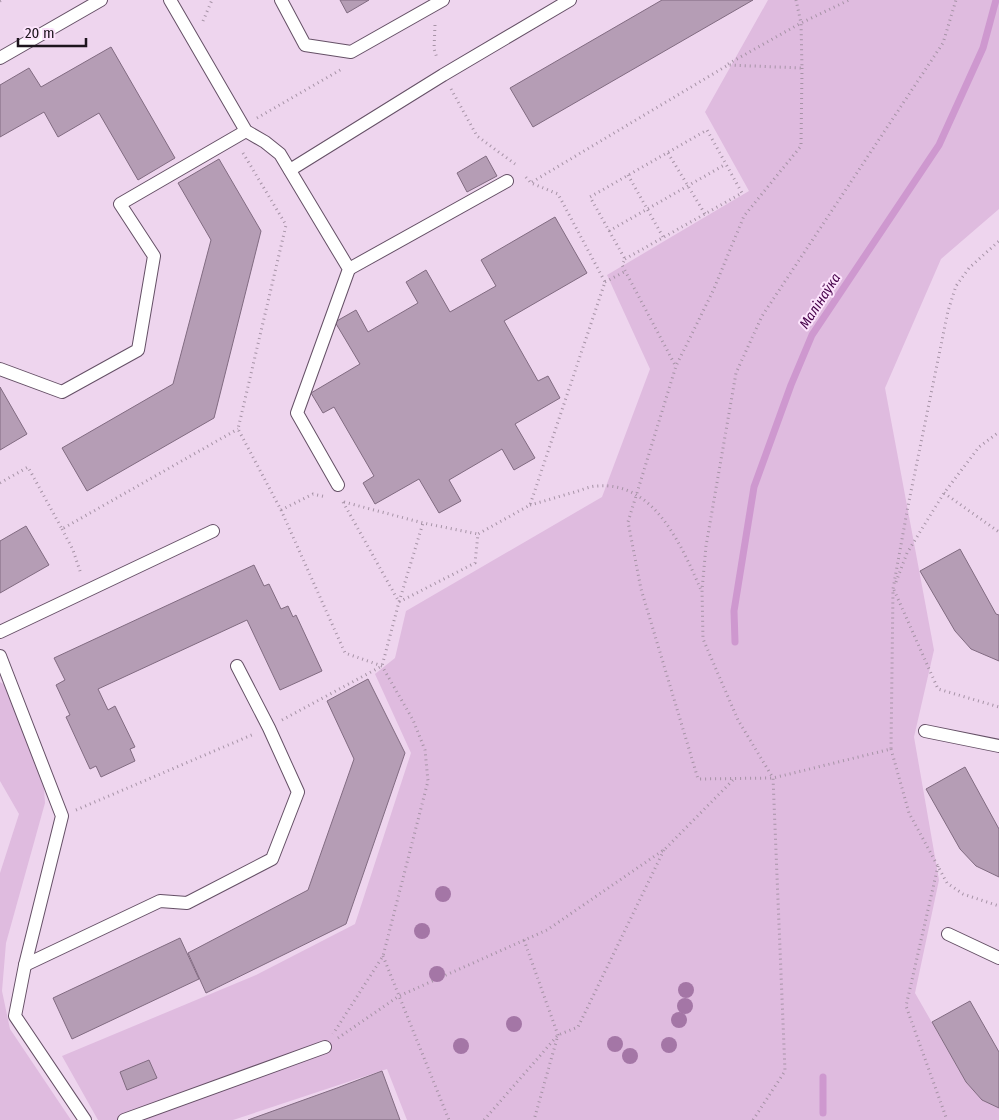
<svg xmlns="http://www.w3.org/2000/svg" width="999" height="1120" viewBox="0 0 999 1120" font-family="'Fira Sans Condensed',sans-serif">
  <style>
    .green { fill: #dfbbdf }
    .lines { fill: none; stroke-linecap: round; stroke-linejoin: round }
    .stream { stroke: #ce98cf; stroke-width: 7 }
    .building { fill: #b59db5; stroke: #816b81 }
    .lane-casing { stroke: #655066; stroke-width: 14 }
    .path { stroke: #a693a6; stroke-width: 3; stroke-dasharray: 1 4; stroke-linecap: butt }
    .lane { stroke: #fff; stroke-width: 12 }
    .tree { fill: #a476a6 }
    .labels { text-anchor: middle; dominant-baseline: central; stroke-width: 4; stroke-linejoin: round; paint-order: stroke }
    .water-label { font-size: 14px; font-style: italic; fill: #46024a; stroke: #fce3fc }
  </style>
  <rect width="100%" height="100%" fill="#eed5ee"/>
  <g class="green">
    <path d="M 768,0 L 999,0 L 999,209 L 941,259 L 885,388 L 934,650 L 914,737 L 939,880 L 915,993 L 966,1082 L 982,1100 L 999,1108 L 999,1120 L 407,1120 L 387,1069 L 233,1120 L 98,1120 L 62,1056 L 256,975 L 355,924 L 411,753 L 375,674 L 395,658 L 406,611 L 602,497 L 650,369 L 607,275 L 749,191 L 705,112 Z"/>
    <path d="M 0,682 L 5,685 L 44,788 L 45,803 L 6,943 L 2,991 L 10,1029 L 71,1120 L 0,1120 L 0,873 L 19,814 L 0,781 Z"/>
  </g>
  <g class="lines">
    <g class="stream">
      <path d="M 735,642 L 734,611 L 754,487 L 791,385 L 812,335 L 939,145 L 983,48 L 996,0"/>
      <path d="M 823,1077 L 823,1113"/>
    </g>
  </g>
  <g class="building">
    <path d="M 340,0 L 369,0 L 347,13 Z"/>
    <path d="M 662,0 L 753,0 L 533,127 L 510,88 Z"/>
    <path d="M 111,47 L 175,158 L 138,180 L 99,113 L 58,137 L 44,112 L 0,137 L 0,85 L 29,68 L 41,87 Z"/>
    <path d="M 486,156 L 497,176 L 467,192 L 457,173 Z"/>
    <path d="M 219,159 L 261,231 L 214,418 L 87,491 L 62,448 L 173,384 L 211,240 L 178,183 Z"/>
    <path d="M 555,217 L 587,273 L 504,321 L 538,381 L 548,376 L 560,398 L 515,424 L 535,458 L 514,470 L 502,449 L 449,480 L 461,501 L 439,513 L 419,479 L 375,504 L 363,483 L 374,476 L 334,407 L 323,413 L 311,393 L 360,364 L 335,322 L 356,310 L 368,332 L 418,303 L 406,282 L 426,270 L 450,312 L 496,286 L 481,260 Z"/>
    <path d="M 0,387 L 27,434 L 0,450 Z"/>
    <path d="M 26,526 L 49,565 L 0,593 L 0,541 Z"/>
    <path d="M 960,549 L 996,614 L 999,615 L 999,661 L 971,649 L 955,631 L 920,571 Z"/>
    <path d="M 254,565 L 264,586 L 269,584 L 281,609 L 288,606 L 293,617 L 296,615 L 322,671 L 280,690 L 247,620 L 98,689 L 108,710 L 115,706 L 135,747 L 130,749 L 135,761 L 101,777 L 96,766 L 90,769 L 66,717 L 70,715 L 56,685 L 65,680 L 54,658 Z"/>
    <path d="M 368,679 L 405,753 L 346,924 L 206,993 L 188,953 L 308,890 L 354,759 L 327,701 Z"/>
    <path d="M 965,767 L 999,829 L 999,877 L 976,866 L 960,849 L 926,789 Z"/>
    <path d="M 180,938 L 199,979 L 72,1039 L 53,998 Z"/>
    <path d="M 970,1001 L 999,1052 L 999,1108 L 982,1100 L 966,1082 L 932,1022 Z"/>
    <path d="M 149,1060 L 157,1078 L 127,1090 L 120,1072 Z"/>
    <path d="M 382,1071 L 400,1120 L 248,1120 L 337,1088 Z"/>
  </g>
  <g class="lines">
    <g class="lane-casing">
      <g id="lane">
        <path d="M 170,0 L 246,131 L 265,142 L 280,154 L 349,269 L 297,413 L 338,485"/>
        <path d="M 281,0 L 305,45 L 351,52 L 443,0"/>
        <path d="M 0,58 L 101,0"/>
        <path d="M 290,170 L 443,75 L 570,0"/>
        <path d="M 349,269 L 507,181"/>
        <path d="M 0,369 L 62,392 L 138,350 L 154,256 L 120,204 L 246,131"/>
        <path d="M 0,632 L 213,531"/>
        <path d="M 0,656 L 62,816 L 25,965 L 15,1016 L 85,1120"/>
        <path d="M 925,731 L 999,746"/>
        <path d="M 948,934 L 999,958"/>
        <path d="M 25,965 L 160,901 L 187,903 L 272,859 L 298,792 L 269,728 L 237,666"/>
        <path d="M 124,1120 L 325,1047"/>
      </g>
    </g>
    <g class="path">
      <path d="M 0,1 L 2,0"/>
      <path d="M 203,21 L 212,0"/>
      <path d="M 435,25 L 434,49 L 437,58"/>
      <path d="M 728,64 L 801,23 L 849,0"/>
      <path d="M 802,68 L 801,146 L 744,216 L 713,291 L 676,366 L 628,522 L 641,589 L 698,779 L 773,778 L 891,749 L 893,589 L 908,506 L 948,311 L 956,286 L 969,268 L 999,241"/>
      <path d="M 451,89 L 477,136 L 515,164"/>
      <path d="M 257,118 L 342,69"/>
      <path d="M 243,153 L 286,225 L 238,429 L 281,510 L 345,653 L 382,666 L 413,720 L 425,750 L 428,781 L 383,956 L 333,1034"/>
      <path d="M 668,153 L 705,214"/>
      <path d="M 628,175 L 663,237"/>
      <path d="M 532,182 L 728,65 L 802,68 L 801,23 L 796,0"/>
      <path d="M 609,231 L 726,164"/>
      <path d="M 625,259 L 742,193 L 707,130 L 590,197 L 625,259 L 622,265 L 675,365"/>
      <path d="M 605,282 L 626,271"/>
      <path d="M 0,483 L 28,467 L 62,529 L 238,429"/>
      <path d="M 944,493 L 999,532"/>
      <path d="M 343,502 L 399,602 L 423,523"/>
      <path d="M 344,502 L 423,523 L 478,534"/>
      <path d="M 530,505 C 545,501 560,496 575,492 C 582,490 590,486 597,486 C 655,481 682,547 701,590"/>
      <path d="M 281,510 L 313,494 L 326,497"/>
      <path d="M 62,529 L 73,550 L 81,574"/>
      <path d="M 896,582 L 907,553 L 944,493 L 979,447 L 999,432"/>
      <path d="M 894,590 L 938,689 L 999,707"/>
      <path d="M 282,720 L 382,666 L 399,602 L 475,563 L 478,534 L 530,505 L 605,282 L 558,194 L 531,183 L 524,175"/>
      <path d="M 891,749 L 909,813 L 947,883 L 963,894 L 999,906"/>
      <path d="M 76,810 L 254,734"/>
      <path d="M 938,866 L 906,1006 L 947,1120"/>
      <path d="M 524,940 L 558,1035 L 534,1120"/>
      <path d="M 383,956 L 449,1120"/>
      <path d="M 338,1038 L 399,996 L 547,930 L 665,849 L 734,779"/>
      <path d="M 484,1120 L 558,1035 L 578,1027 L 664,850"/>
      <path d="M 753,1120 L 785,1071 L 773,778 L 738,720 L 703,639 L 702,590 L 706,546 L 736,373 L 762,316 L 943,43 L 956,0"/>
    </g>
    <use href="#lane" class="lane"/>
  </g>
  <g class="tree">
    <circle cx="443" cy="894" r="8"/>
    <circle cx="422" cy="931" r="8"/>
    <circle cx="437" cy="974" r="8"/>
    <circle cx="686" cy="990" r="8"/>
    <circle cx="685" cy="1006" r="8"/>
    <circle cx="679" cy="1020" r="8"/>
    <circle cx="514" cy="1024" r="8"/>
    <circle cx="615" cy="1044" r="8"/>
    <circle cx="669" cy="1045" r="8"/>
    <circle cx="461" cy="1046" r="8"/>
    <circle cx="630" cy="1056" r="8"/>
  </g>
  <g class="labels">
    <g class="water-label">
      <text transform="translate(820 301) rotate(-57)">Малінаўка</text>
    </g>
  </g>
  <path d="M18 38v8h68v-8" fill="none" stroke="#1d151d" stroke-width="2.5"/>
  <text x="25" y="38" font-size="15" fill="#1d151d" stroke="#fce3fc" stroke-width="4" paint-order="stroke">20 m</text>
</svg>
